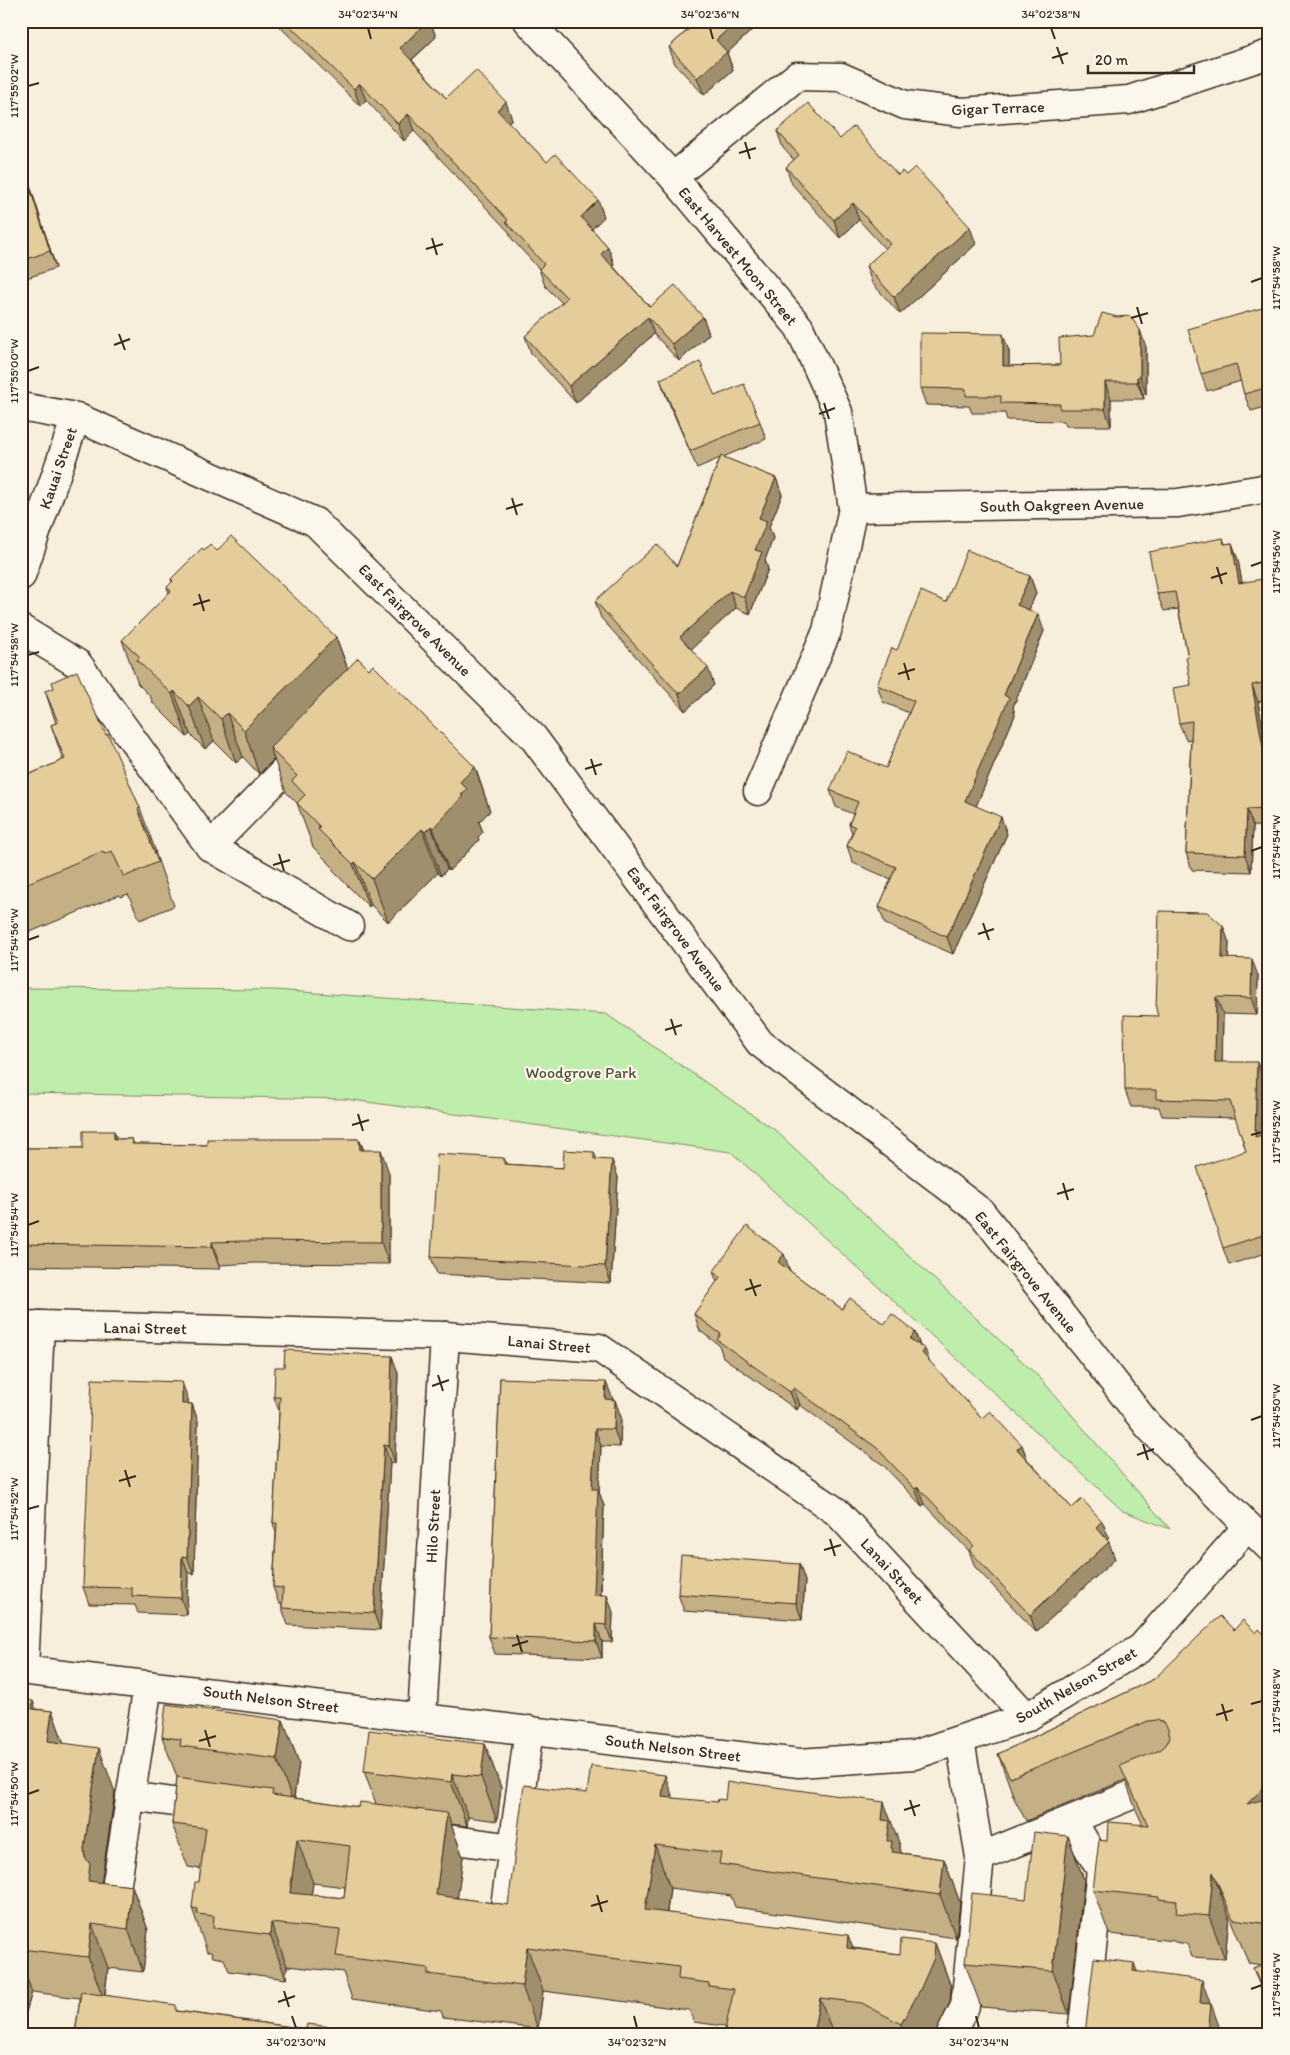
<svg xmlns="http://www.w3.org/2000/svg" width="1290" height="2055" viewBox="0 0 1290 2055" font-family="Itim,sans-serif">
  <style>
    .green { fill: #bfedab; stroke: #7d8c64 }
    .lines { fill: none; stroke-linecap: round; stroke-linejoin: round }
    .minor-casing { stroke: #3b2a1e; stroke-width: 31 }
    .minor { stroke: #fbf7ec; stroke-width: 28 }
    .wall { fill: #c5af85; stroke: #3b2a1e; fill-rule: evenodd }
    .shaded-wall { fill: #a08f6c; stroke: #3b2a1e }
    .building { fill: #e5cc9b; stroke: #3b2a1e; fill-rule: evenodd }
    .ticks { fill: none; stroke: #3b2a1e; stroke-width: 2 }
    .labels { text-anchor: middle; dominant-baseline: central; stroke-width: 4.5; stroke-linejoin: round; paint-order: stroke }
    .street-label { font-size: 16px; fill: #3b2a1e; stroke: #fbf7ec }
    .park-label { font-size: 16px; fill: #55513a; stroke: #fbf7ec }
    .neatline { fill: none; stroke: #3b2a1e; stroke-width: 2 }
    .ticks-label { font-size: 12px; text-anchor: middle; fill: #3b2a1e }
  </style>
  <rect width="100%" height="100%" fill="#f7eedc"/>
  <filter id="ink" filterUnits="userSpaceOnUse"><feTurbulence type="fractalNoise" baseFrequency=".02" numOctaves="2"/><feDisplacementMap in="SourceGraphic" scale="10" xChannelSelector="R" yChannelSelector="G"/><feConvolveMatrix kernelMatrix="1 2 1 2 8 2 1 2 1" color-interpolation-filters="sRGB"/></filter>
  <g filter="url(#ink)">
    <path class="green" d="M 21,988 L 275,990 L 606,1014 L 775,1130 L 1040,1378 L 1170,1529 L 1123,1511 L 731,1152 L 345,1099 L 21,1093 Z"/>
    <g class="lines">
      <g class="minor-casing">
        <g id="minor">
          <path d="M 528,21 L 673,177 L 799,327 L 838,412 L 853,508 L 827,631 L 758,791"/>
          <path d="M 673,177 L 797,76 L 841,77 L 905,105 L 961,112 L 1129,100 L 1269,54"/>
          <path d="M 21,407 L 76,417 L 315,522 L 533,737 L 760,1043 L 981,1212 L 1149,1427 L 1269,1547"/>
          <path d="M 853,508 L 1178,503 L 1269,488"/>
          <path d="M 21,576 L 76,417"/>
          <path d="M 21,629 L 78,664 L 210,847 L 349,926"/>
          <path d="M 210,847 L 305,750"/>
          <path d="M 21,1326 L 40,1325 L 445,1336 L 599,1348 L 837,1512 L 1027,1717"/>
          <path d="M 21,1670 L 799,1763 L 914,1755 L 1027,1717 L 1141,1648 L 1248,1526"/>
          <path d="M 24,1670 L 40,1325"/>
          <path d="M 422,1717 L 445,1336"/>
          <path d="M 130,1796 L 210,1807"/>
          <path d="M 1072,1820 L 1101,1870 L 1082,2034"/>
          <path d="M 419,1835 L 513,1848"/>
          <path d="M 980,1857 L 1166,1781"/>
          <path d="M 115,1895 L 148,1685"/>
          <path d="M 502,1928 L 529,1730"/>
          <path d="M 951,2034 L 965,2006 L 980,1857 L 960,1740"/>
        </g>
      </g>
      <use href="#minor" class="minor"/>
    </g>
    <g class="wall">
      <path d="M 274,21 L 430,21 L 436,37 L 412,60 L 446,98 L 512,119 L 508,122 L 547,162 L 598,200 L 604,217 L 592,229 L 608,247 L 614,264 L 613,266 L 650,307 L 703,317 L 709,334 L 679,361 L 654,334 L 576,403 L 531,353 L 525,336 L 562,303 L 545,286 L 539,269 L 512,239 L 509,232 L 414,131 L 404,141 L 366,100 L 360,106 Z"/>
      <path d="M 690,21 L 762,21 L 727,53 L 733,70 L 704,95 L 675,64 L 669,47 L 693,25 Z"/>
      <path d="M 777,131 L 840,139 L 898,175 L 976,244 L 900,314 L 872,283 L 866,266 L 885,249 L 859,220 L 840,238 L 792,184 L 786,167 L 794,160 L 783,148 Z"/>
      <path d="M 21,157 L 56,268 L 21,280 Z"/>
      <path d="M 1269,306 L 1269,406 L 1251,411 L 1244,394 L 1241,381 L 1207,391 L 1201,374 Z"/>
      <path d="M 1146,347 L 1146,394 L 1143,394 L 1144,399 L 1111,399 L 1111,426 L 1066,426 L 1064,421 L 1007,420 L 1005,413 L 972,413 L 969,406 L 926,405 L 920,388 L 1009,351 L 1009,366 L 1060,365 Z"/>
      <path d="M 660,379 L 715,396 L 760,422 L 766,439 L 723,457 L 776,478 L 782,495 L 769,527 L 773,538 L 765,560 L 768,569 L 750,614 L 736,608 L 691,649 L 714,685 L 685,711 L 601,618 L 595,601 L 677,566 L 720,458 L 697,468 L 666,396 Z"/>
      <path d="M 1223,538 L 1225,544 L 1232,543 L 1238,560 L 1242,583 L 1269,580 L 1269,700 L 1258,702 L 1269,763 L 1269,827 L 1253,826 L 1251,872 L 1192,870 L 1186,853 L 1191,739 L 1186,740 L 1179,723 L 1191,685 L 1188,657 L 1178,609 L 1164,611 L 1157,594 Z"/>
      <path d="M 204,550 L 217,551 L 336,637 L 348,669 L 369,669 L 475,767 L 490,811 L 479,822 L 483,832 L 478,837 L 479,840 L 449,871 L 447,869 L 441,876 L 438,873 L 388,922 L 371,905 L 369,907 L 334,872 L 332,866 L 313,847 L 297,803 L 286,792 L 274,759 L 259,774 L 243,757 L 236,763 L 214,741 L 205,749 L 190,734 L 187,737 L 153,703 L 150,696 L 138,684 L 122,640 L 169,593 L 167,587 L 172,582 L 171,579 Z"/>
      <path d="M 1030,576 L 1036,593 L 1029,610 L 1044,631 L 1013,707 L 1015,715 L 976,806 L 1007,834 L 953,954 L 885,924 L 879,907 L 891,879 L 853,863 L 847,846 L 852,833 L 849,824 L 853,814 L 836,807 L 830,790 L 886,768 L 909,713 L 883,702 L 877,685 L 897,650 L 946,602 Z"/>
      <path d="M 45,691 L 95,712 L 140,808 L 156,852 L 155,852 L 174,906 L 140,920 L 128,894 L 120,897 L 119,895 L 30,932 L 23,914 L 21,914 L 21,778 L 63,760 L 51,725 L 56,723 Z"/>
      <path d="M 1223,926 L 1229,943 L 1228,958 L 1258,976 L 1257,1015 L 1223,1014 L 1222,1062 L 1263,1079 L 1261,1135 L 1269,1133 L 1269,1252 L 1229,1265 L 1223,1248 L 1246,1151 L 1236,1118 L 1162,1116 L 1159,1107 L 1131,1107 L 1125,1090 L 1158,1016 Z"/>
      <path d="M 114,1131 L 117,1139 L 132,1139 L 134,1144 L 207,1145 L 359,1139 L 364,1150 L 389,1173 L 389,1264 L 254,1263 L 220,1265 L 220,1269 L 21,1266 L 21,1142 L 26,1148 L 83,1148 Z"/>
      <path d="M 594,1152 L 597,1160 L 618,1177 L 611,1283 L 437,1274 L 431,1257 L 504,1158 L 506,1164 L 563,1168 Z"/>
      <path d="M 790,1271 L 842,1309 L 884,1324 L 915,1332 L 920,1346 L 929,1361 L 982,1418 L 1022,1445 L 1027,1459 L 1072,1508 L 1102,1521 L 1109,1538 L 1107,1540 L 1115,1559 L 1036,1632 L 975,1567 L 969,1551 L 925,1504 L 922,1506 L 883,1465 L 800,1405 L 797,1410 L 723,1357 L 719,1345 L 700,1331 L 694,1314 L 717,1282 L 713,1272 Z"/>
      <path d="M 398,1373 L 395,1463 L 390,1462 L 380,1630 L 288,1625 L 282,1608 L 282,1604 L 279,1604 L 273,1587 L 276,1532 L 273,1523 L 279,1411 L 274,1397 Z"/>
      <path d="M 500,1378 L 613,1399 L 621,1417 L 620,1447 L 601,1446 L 599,1492 L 604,1506 L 601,1595 L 613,1612 L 612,1642 L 602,1642 L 602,1658 L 495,1654 L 489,1637 Z"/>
      <path d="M 188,1399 L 188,1404 L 192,1404 L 198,1421 L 194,1574 L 188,1573 L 187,1615 L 138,1613 L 135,1605 L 89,1604 L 83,1587 Z"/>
      <path d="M 799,1564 L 805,1581 L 802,1620 L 684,1611 L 678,1594 Z"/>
      <path d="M 1234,1630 L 1256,1633 L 1269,1639 L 1269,2010 L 1253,1968 L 1262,1965 L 1249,1963 L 1229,1916 L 1225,1959 L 1192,1957 L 1187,1944 L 1175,1942 L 1174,1941 L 1109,1934 L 1093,1890 L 1107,1841 L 1143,1825 L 1136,1810 L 1125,1780 L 1026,1821 L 1014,1798 L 998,1754 L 1154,1679 Z"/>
      <path d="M 21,1700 L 36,1709 L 52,1711 L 64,1744 L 115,1792 L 101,1883 L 132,1886 L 148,1930 L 143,1972 L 108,1968 L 105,1995 L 178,2011 L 306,2029 L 75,2034 L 80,1998 L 32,1992 L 21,2029 Z"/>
      <path d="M 283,1720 L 299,1763 L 294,1798 L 359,1807 L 376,1804 L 364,1771 L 485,1744 L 501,1788 L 497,1821 L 468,1817 L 467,1826 L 451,1824 L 463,1857 L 457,1898 L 508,1905 L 587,1793 L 673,1798 L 900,1845 L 900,1849 L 901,1853 L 944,1859 L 960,1903 L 956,1938 L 735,1907 L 731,1896 L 670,1888 L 667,1913 L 853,1948 L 900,1954 L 935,1943 L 951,1987 L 950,2002 L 935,2034 L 724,2034 L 725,2029 L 723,2026 L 694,2022 L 689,2010 L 543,1991 L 538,2029 L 443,2017 L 441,2011 L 352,1999 L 343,1972 L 287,1966 L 286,1979 L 229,1971 L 224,1959 L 213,1957 L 211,1952 L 207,1952 L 192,1908 L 199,1882 L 201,1869 L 188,1867 L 172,1824 L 177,1777 L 162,1737 ZM 313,1883 L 345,1887 L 344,1898 L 311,1895 Z"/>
      <path d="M 1068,1836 L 1084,1880 L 1069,2014 L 981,2007 L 965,1963 L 1026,1899 Z"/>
    </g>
    <g class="shaded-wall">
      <path d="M 428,21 L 430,21 L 436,37 L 406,65 L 400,48 Z"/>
      <path d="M 737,21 L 762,21 L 727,53 L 733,70 L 704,95 L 697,78 L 716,40 Z"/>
      <path d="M 359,83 L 366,100 L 360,106 L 354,89 Z"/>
      <path d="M 506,102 L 512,119 L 503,127 L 497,110 Z"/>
      <path d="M 408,114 L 414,131 L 404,141 L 398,124 Z"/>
      <path d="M 21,157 L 56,268 L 50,251 L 21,160 Z"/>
      <path d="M 598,200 L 604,217 L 587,234 L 581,217 Z"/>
      <path d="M 853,203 L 859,220 L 840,238 L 834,220 Z"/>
      <path d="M 970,227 L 976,244 L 900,314 L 894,297 Z"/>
      <path d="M 608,247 L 614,264 L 608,271 L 601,254 Z"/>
      <path d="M 648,317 L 654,334 L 576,403 L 569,386 Z"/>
      <path d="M 703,317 L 709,334 L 679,361 L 672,344 Z"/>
      <path d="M 1140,330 L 1146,347 L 1146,394 L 1140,377 Z"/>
      <path d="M 1003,334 L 1009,351 L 1009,383 L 1003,366 Z"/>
      <path d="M 1137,377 L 1143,394 L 1144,399 L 1137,382 Z"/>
      <path d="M 1105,382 L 1111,399 L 1111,426 L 1105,409 Z"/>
      <path d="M 776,478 L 782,495 L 769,527 L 773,538 L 765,560 L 768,569 L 750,614 L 744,597 L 755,550 L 759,518 Z"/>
      <path d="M 1232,543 L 1238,560 L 1245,600 L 1239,583 Z"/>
      <path d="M 1030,576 L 1036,593 L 1024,622 L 1017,605 Z"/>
      <path d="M 730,591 L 736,608 L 686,654 L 680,637 Z"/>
      <path d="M 1038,614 L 1044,631 L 1013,707 L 1015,715 L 971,818 L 965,801 L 1004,695 Z"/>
      <path d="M 336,637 L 352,681 L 270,748 L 274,759 L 259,774 L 244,730 Z"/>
      <path d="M 708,668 L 714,685 L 685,711 L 679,694 Z"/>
      <path d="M 1252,685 L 1258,702 L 1269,763 L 1269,775 L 1267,770 Z"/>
      <path d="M 174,691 L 190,734 L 187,737 L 172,694 Z"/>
      <path d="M 198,697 L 214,741 L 205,749 L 189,706 Z"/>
      <path d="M 227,713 L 243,757 L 236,763 L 221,719 Z"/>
      <path d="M 475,767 L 490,811 L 479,822 L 483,832 L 478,837 L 479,840 L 449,871 L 433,828 L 460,782 Z"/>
      <path d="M 1247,809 L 1253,826 L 1251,872 L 1245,855 Z"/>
      <path d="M 1001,817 L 1007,834 L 953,954 L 947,937 Z"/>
      <path d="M 431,826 L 447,869 L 441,876 L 425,832 Z"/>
      <path d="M 422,829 L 438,873 L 388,922 L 372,879 Z"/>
      <path d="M 355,862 L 371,905 L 369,907 L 353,864 Z"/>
      <path d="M 1223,926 L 1229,943 L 1228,975 L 1222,958 Z"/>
      <path d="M 1252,959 L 1258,976 L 1257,1015 L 1251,998 Z"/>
      <path d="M 1216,997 L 1223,1014 L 1222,1079 L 1215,1062 Z"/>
      <path d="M 1257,1062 L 1263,1079 L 1261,1154 L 1255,1137 Z"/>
      <path d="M 114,1131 L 123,1153 L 114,1139 Z"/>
      <path d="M 359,1139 L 368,1162 L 360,1150 Z"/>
      <path d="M 381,1150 L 389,1173 L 389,1264 L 381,1242 Z"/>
      <path d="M 612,1160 L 618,1177 L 611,1283 L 605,1266 Z"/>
      <path d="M 212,1242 L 220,1265 L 220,1269 L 212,1247 Z"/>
      <path d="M 784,1254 L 790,1271 L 784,1279 L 778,1262 Z"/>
      <path d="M 915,1332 L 921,1349 L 910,1339 Z"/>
      <path d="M 925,1349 L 931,1366 L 922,1353 Z"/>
      <path d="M 392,1356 L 398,1373 L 395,1463 L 389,1446 Z"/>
      <path d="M 182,1382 L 188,1399 L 188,1421 L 182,1404 Z"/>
      <path d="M 606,1382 L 613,1399 L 612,1416 L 605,1399 Z"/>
      <path d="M 794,1388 L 800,1405 L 797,1410 L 790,1392 Z"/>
      <path d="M 615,1400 L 621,1417 L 620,1447 L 614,1429 Z"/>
      <path d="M 192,1404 L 198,1421 L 194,1574 L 187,1557 Z"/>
      <path d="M 595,1429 L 601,1446 L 599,1492 L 604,1506 L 600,1612 L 594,1595 L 592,1489 Z"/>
      <path d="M 384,1445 L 390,1462 L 380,1630 L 374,1613 Z"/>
      <path d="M 1022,1445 L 1028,1462 L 1017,1449 Z"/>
      <path d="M 918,1487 L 925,1504 L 922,1506 L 915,1489 Z"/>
      <path d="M 1102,1521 L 1109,1538 L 1102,1544 L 1096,1527 Z"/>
      <path d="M 1109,1542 L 1115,1559 L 1036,1632 L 1030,1615 Z"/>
      <path d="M 182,1556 L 188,1573 L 187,1615 L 181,1598 Z"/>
      <path d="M 799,1564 L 805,1581 L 802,1620 L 796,1603 Z"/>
      <path d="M 607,1595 L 613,1612 L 612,1642 L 606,1625 Z"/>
      <path d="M 596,1624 L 602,1642 L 602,1658 L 596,1641 Z"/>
      <path d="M 33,1701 L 49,1745 L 32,1709 Z"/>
      <path d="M 52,1711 L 68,1755 L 48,1741 Z"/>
      <path d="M 283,1720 L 299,1763 L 293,1802 L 277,1759 Z"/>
      <path d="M 485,1744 L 501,1788 L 497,1821 L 481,1777 Z"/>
      <path d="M 99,1748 L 115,1792 L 100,1891 L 88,1881 L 84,1849 Z"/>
      <path d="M 452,1774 L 468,1817 L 467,1826 L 451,1782 Z"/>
      <path d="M 665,1775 L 680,1818 L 662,1797 Z"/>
      <path d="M 1269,1782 L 1269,1842 L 1247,1804 Z"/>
      <path d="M 884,1802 L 900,1845 L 900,1849 L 906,1865 L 906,1890 L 887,1841 L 882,1820 Z"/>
      <path d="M 447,1813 L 463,1857 L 452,1938 L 436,1895 Z"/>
      <path d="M 1068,1836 L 1084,1880 L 1069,2014 L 1053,1971 Z"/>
      <path d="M 297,1839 L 313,1883 L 307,1927 L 290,1893 Z"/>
      <path d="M 655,1845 L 670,1888 L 661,1954 L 645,1910 Z"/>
      <path d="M 944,1859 L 960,1903 L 956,1938 L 940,1895 Z"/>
      <path d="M 1213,1872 L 1229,1916 L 1225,1959 L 1209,1916 Z"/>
      <path d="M 132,1886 L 148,1930 L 143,1972 L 128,1929 Z"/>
      <path d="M 271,1923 L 287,1966 L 286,1979 L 270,1935 Z"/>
      <path d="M 92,1924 L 108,1968 L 104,2000 L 88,1957 Z"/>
      <path d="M 848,1935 L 864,1979 L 847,1948 Z"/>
      <path d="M 935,1943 L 951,1987 L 950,2002 L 935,2034 L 904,2034 L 901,2024 Z"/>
      <path d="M 527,1947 L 543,1991 L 538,2029 L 522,1986 Z"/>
      <path d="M 21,1963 L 32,1992 L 21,2029 Z"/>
      <path d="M 1134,1963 L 1150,2006 L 1133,1971 Z"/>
      <path d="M 1202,1980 L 1211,2006 L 1211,2004 L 1222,2034 L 1208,2034 L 1200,2003 Z"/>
      <path d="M 820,1998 L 833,2034 L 813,2034 Z"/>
    </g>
    <g class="building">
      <path d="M 285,21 L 428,21 L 400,48 L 446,98 L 476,70 L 506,102 L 497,110 L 547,162 L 555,154 L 598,200 L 581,217 L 608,247 L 601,254 L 650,307 L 675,285 L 703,317 L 672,344 L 648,317 L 569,386 L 525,336 L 567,298 L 539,269 L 544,264 L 506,222 L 508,220 L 408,114 L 398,124 L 359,83 L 354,89 Z"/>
      <path d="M 698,21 L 737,21 L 716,40 L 727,52 L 697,78 L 669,47 Z"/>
      <path d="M 808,103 L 840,139 L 854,126 L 898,175 L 902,171 L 906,175 L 915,167 L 970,227 L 894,297 L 866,266 L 890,244 L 853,203 L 834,220 L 786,167 L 799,155 L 777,131 Z"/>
      <path d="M 21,160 L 50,251 L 21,261 Z"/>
      <path d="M 1269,306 L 1269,387 L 1244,394 L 1236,364 L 1201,374 L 1188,329 Z"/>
      <path d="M 1102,313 L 1117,317 L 1130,316 L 1140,330 L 1140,377 L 1137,377 L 1137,382 L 1105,382 L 1105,409 L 1060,409 L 1060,404 L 1001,403 L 1001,396 L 966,396 L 966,389 L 920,388 L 920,333 L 1003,334 L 1003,366 L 1060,365 L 1059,338 L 1094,335 Z"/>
      <path d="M 700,362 L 715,396 L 744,384 L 760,422 L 690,451 L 660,379 Z"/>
      <path d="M 721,456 L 776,478 L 759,518 L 767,521 L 755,550 L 762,552 L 744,597 L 730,591 L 680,637 L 708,668 L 679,694 L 595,601 L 657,544 L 677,566 Z"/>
      <path d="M 231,536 L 336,637 L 244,730 L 227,713 L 221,719 L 198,697 L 189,706 L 174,691 L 172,694 L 137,660 L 140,657 L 122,640 L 171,591 L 167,587 L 173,581 L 171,579 L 202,548 L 204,550 L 210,544 L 217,551 Z"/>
      <path d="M 1223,538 L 1224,544 L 1232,543 L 1239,583 L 1268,578 L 1269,582 L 1269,682 L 1252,685 L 1267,770 L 1269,770 L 1269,810 L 1247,809 L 1245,855 L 1186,853 L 1192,721 L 1179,723 L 1173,688 L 1191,685 L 1186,657 L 1188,657 L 1175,592 L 1157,594 L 1149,552 Z"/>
      <path d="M 967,550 L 1030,576 L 1017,605 L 1038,614 L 1004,695 L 1009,698 L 965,801 L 1001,817 L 947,937 L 879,907 L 896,867 L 847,846 L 855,827 L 849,824 L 858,802 L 830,790 L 847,751 L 886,768 L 914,701 L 877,685 L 892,648 L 897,650 L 921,591 L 946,602 Z"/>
      <path d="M 358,658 L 369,669 L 373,665 L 475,767 L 460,782 L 467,789 L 461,795 L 463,796 L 433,828 L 431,826 L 425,832 L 422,829 L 372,879 L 355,862 L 353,864 L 318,829 L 320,827 L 297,803 L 305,795 L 292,781 L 297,776 L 270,748 Z"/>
      <path d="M 77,671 L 95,712 L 96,712 L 106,735 L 108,734 L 140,808 L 138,809 L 158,862 L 124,877 L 112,851 L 104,854 L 103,851 L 21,886 L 21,778 L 65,759 L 51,725 L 58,722 L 45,691 L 54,688 L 52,682 Z"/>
      <path d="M 1159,911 L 1207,912 L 1223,926 L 1222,958 L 1252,959 L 1251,998 L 1216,997 L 1215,1062 L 1257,1062 L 1255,1137 L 1269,1133 L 1269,1233 L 1223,1248 L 1197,1167 L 1246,1151 L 1230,1101 L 1156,1099 L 1156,1090 L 1125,1090 L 1124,1015 L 1158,1016 L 1156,1009 Z"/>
      <path d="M 83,1131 L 114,1131 L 114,1139 L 132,1139 L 132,1144 L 207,1145 L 207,1139 L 359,1139 L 360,1150 L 381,1150 L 381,1242 L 246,1241 L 212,1242 L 212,1247 L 21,1244 L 21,1142 L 24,1142 L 23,1148 L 83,1148 Z"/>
      <path d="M 564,1150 L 594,1152 L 594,1159 L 612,1160 L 605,1266 L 431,1257 L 437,1154 L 504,1158 L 504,1164 L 563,1168 Z"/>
      <path d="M 747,1226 L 784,1254 L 778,1262 L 842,1309 L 850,1298 L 884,1324 L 892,1314 L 915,1332 L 910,1339 L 925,1349 L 922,1353 L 982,1418 L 990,1411 L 1022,1445 L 1017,1449 L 1072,1508 L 1082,1499 L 1102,1521 L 1096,1527 L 1109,1542 L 1030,1615 L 969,1550 L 974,1546 L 918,1487 L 915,1489 L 877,1448 L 794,1388 L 790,1392 L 717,1340 L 721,1334 L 694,1314 L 720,1277 L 713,1272 Z"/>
      <path d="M 285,1350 L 392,1356 L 389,1446 L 384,1445 L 374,1613 L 282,1608 L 283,1588 L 273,1587 L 277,1523 L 273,1523 L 280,1397 L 274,1397 L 275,1367 L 284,1367 Z"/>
      <path d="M 500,1378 L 606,1382 L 605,1399 L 615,1400 L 614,1429 L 595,1429 L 592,1489 L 598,1489 L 594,1595 L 607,1595 L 606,1625 L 596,1624 L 596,1641 L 489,1637 Z"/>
      <path d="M 92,1379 L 182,1382 L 182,1404 L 192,1404 L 187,1557 L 182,1556 L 181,1598 L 132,1596 L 132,1588 L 83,1587 Z"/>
      <path d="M 681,1555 L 799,1564 L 796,1603 L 678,1594 Z"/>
      <path d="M 1220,1616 L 1234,1630 L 1243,1620 L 1256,1633 L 1259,1629 L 1269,1639 L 1269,1782 L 1247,1804 L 1269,1798 L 1269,1924 L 1233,1919 L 1213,1872 L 1209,1916 L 1176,1913 L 1177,1901 L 1159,1899 L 1159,1897 L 1093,1890 L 1099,1840 L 1107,1841 L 1108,1822 L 1148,1825 L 1120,1766 L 1160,1750 L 1166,1745 L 1170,1737 L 1168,1729 L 1164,1723 L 1157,1720 L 1148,1721 L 1010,1778 L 998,1754 L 1154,1679 Z"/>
      <path d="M 21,1700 L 33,1701 L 32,1709 L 52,1711 L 48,1741 L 99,1748 L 84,1849 L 85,1858 L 90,1864 L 88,1881 L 132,1886 L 128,1929 L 92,1924 L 88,1957 L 21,1949 Z"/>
      <path d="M 166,1704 L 283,1720 L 277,1759 L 180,1746 L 181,1739 L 162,1737 Z"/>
      <path d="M 369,1730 L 485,1744 L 481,1777 L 452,1774 L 451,1782 L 364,1771 Z"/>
      <path d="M 591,1766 L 665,1775 L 662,1797 L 717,1802 L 718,1799 L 725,1800 L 727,1782 L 739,1784 L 739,1782 L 884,1802 L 882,1820 L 890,1821 L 887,1841 L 892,1841 L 891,1848 L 893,1849 L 892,1852 L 944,1859 L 940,1895 L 719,1864 L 721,1853 L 655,1845 L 645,1910 L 848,1935 L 847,1948 L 900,1954 L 901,1939 L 935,1943 L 934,1958 L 920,1990 L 901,2024 L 862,2003 L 820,1998 L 813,2034 L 724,2034 L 734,1989 L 709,1986 L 709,1983 L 678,1979 L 679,1967 L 527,1947 L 522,1986 L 428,1974 L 428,1968 L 336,1956 L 340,1930 L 271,1923 L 270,1935 L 213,1928 L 214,1916 L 197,1914 L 197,1909 L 192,1908 L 195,1882 L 199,1882 L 206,1828 L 172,1824 L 177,1777 L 273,1790 L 272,1795 L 359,1807 L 360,1802 L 447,1813 L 436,1895 L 508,1905 L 524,1785 L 587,1793 ZM 297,1839 L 350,1846 L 344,1898 L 290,1893 Z"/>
      <path d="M 1034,1832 L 1068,1836 L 1053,1971 L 965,1963 L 972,1893 L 1026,1899 Z"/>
      <path d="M 1094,1958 L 1134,1963 L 1133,1971 L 1202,1980 L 1200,2003 L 1211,2004 L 1208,2034 L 1085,2034 Z"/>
      <path d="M 1269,1962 L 1269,2005 L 1253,1968 Z"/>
      <path d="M 81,1992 L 176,2005 L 176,2011 L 306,2029 L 307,2024 L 390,2034 L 75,2034 Z"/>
      <path d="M 546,2030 L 563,2034 L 545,2034 Z"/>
    </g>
  </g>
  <path class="ticks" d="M 368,28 L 371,39M 710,28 L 713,39M 1051,28 L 1055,39M 1057,47 L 1063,64M 1052,58 L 1068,53M 28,86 L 39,83M 745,142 L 750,159M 739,153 L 756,148M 432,238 L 437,255M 426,249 L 443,244M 1251,282 L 1262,278M 1137,307 L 1142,324M 1131,318 L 1148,313M 119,334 L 125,350M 114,345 L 130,339M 28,371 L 39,367M 824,403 L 829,419M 819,414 L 835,408M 512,498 L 517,515M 506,509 L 523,504M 1251,566 L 1262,562M 1217,567 L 1222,584M 1211,578 L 1227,573M 199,594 L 204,611M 193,605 L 210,600M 28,655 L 39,652M 904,663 L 909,680M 898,674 L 915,669M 591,759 L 596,775M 585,769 L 602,764M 1251,851 L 1262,847M 279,854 L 284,871M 273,865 L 290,860M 983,923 L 989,940M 978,934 L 994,929M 28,940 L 39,936M 671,1019 L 676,1035M 665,1030 L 682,1025M 358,1114 L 363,1131M 352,1125 L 369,1120M 1251,1135 L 1262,1132M 1063,1183 L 1068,1200M 1057,1194 L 1074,1189M 28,1225 L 39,1221M 750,1279 L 756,1296M 745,1290 L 761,1285M 438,1375 L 443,1391M 432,1386 L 449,1380M 1251,1420 L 1262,1416M 1143,1444 L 1148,1460M 1137,1455 L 1154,1449M 125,1470 L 130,1487M 119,1481 L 136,1476M 28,1509 L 39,1506M 830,1539 L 835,1556M 824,1550 L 841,1545M 517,1635 L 522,1652M 512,1646 L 528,1641M 1222,1704 L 1227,1721M 1251,1704 L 1262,1701M 1216,1715 L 1233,1710M 205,1730 L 210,1747M 199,1741 L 216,1736M 28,1794 L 39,1790M 910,1800 L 915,1816M 904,1810 L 920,1805M 597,1895 L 602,1912M 591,1906 L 608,1901M 1251,1989 L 1262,1985M 284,1991 L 289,2007M 278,2002 L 295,1996M 292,2016 L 296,2028M 634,2016 L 637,2028M 976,2016 L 979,2028"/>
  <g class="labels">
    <g class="street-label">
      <text transform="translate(998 108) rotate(-2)">Gigar Terrace</text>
      <text transform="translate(738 256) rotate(50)">East Harvest Moon Street</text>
      <text transform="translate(58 468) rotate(-71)">Kauai Street</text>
      <text transform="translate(1062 505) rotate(-1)">South Oakgreen Avenue</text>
      <text transform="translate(415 620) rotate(45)">East Fairgrove Avenue</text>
      <text transform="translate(676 929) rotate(53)">East Fairgrove Avenue</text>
      <text transform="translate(1026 1272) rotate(51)">East Fairgrove Avenue</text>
      <text transform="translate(145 1328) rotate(1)">Lanai Street</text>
      <text transform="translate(549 1344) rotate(5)">Lanai Street</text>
      <text transform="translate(433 1526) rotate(-87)">Hilo Street</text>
      <text transform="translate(892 1571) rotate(47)">Lanai Street</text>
      <text transform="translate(1076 1685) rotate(-30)">South Nelson Street</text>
      <text transform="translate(271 1699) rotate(7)">South Nelson Street</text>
      <text transform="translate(673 1748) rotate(7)">South Nelson Street</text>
    </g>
    <g class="park-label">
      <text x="581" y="1072">Woodgrove Park</text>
    </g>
  </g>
  <rect width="1290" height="2055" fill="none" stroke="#fbf7ec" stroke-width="55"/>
  <path d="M1088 65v8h106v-8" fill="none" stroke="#3b2a1e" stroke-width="2.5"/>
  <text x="1095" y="65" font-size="15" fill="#3b2a1e" stroke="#fbf7ec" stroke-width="4" paint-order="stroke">20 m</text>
  <rect x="28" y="28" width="1234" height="2000" class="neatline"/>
  <g class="ticks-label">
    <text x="368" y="18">34°02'34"N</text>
    <text x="710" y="18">34°02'36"N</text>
    <text x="1051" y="18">34°02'38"N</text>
    <text transform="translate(14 86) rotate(-90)" y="4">117°55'02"W</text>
    <text transform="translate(1276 278) rotate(-90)" y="4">117°54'58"W</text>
    <text transform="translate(14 371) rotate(-90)" y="4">117°55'00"W</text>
    <text transform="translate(1276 562) rotate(-90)" y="4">117°54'56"W</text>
    <text transform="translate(14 655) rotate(-90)" y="4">117°54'58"W</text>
    <text transform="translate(1276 847) rotate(-90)" y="4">117°54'54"W</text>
    <text transform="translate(14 940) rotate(-90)" y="4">117°54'56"W</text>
    <text transform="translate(1276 1132) rotate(-90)" y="4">117°54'52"W</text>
    <text transform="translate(14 1225) rotate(-90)" y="4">117°54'54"W</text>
    <text transform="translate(1276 1416) rotate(-90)" y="4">117°54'50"W</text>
    <text transform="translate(14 1509) rotate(-90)" y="4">117°54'52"W</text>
    <text transform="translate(1276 1701) rotate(-90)" y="4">117°54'48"W</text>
    <text transform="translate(14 1794) rotate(-90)" y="4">117°54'50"W</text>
    <text transform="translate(1276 1985) rotate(-90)" y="4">117°54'46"W</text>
    <text x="296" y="2046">34°02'30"N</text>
    <text x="637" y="2046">34°02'32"N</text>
    <text x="979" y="2046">34°02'34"N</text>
  </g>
</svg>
